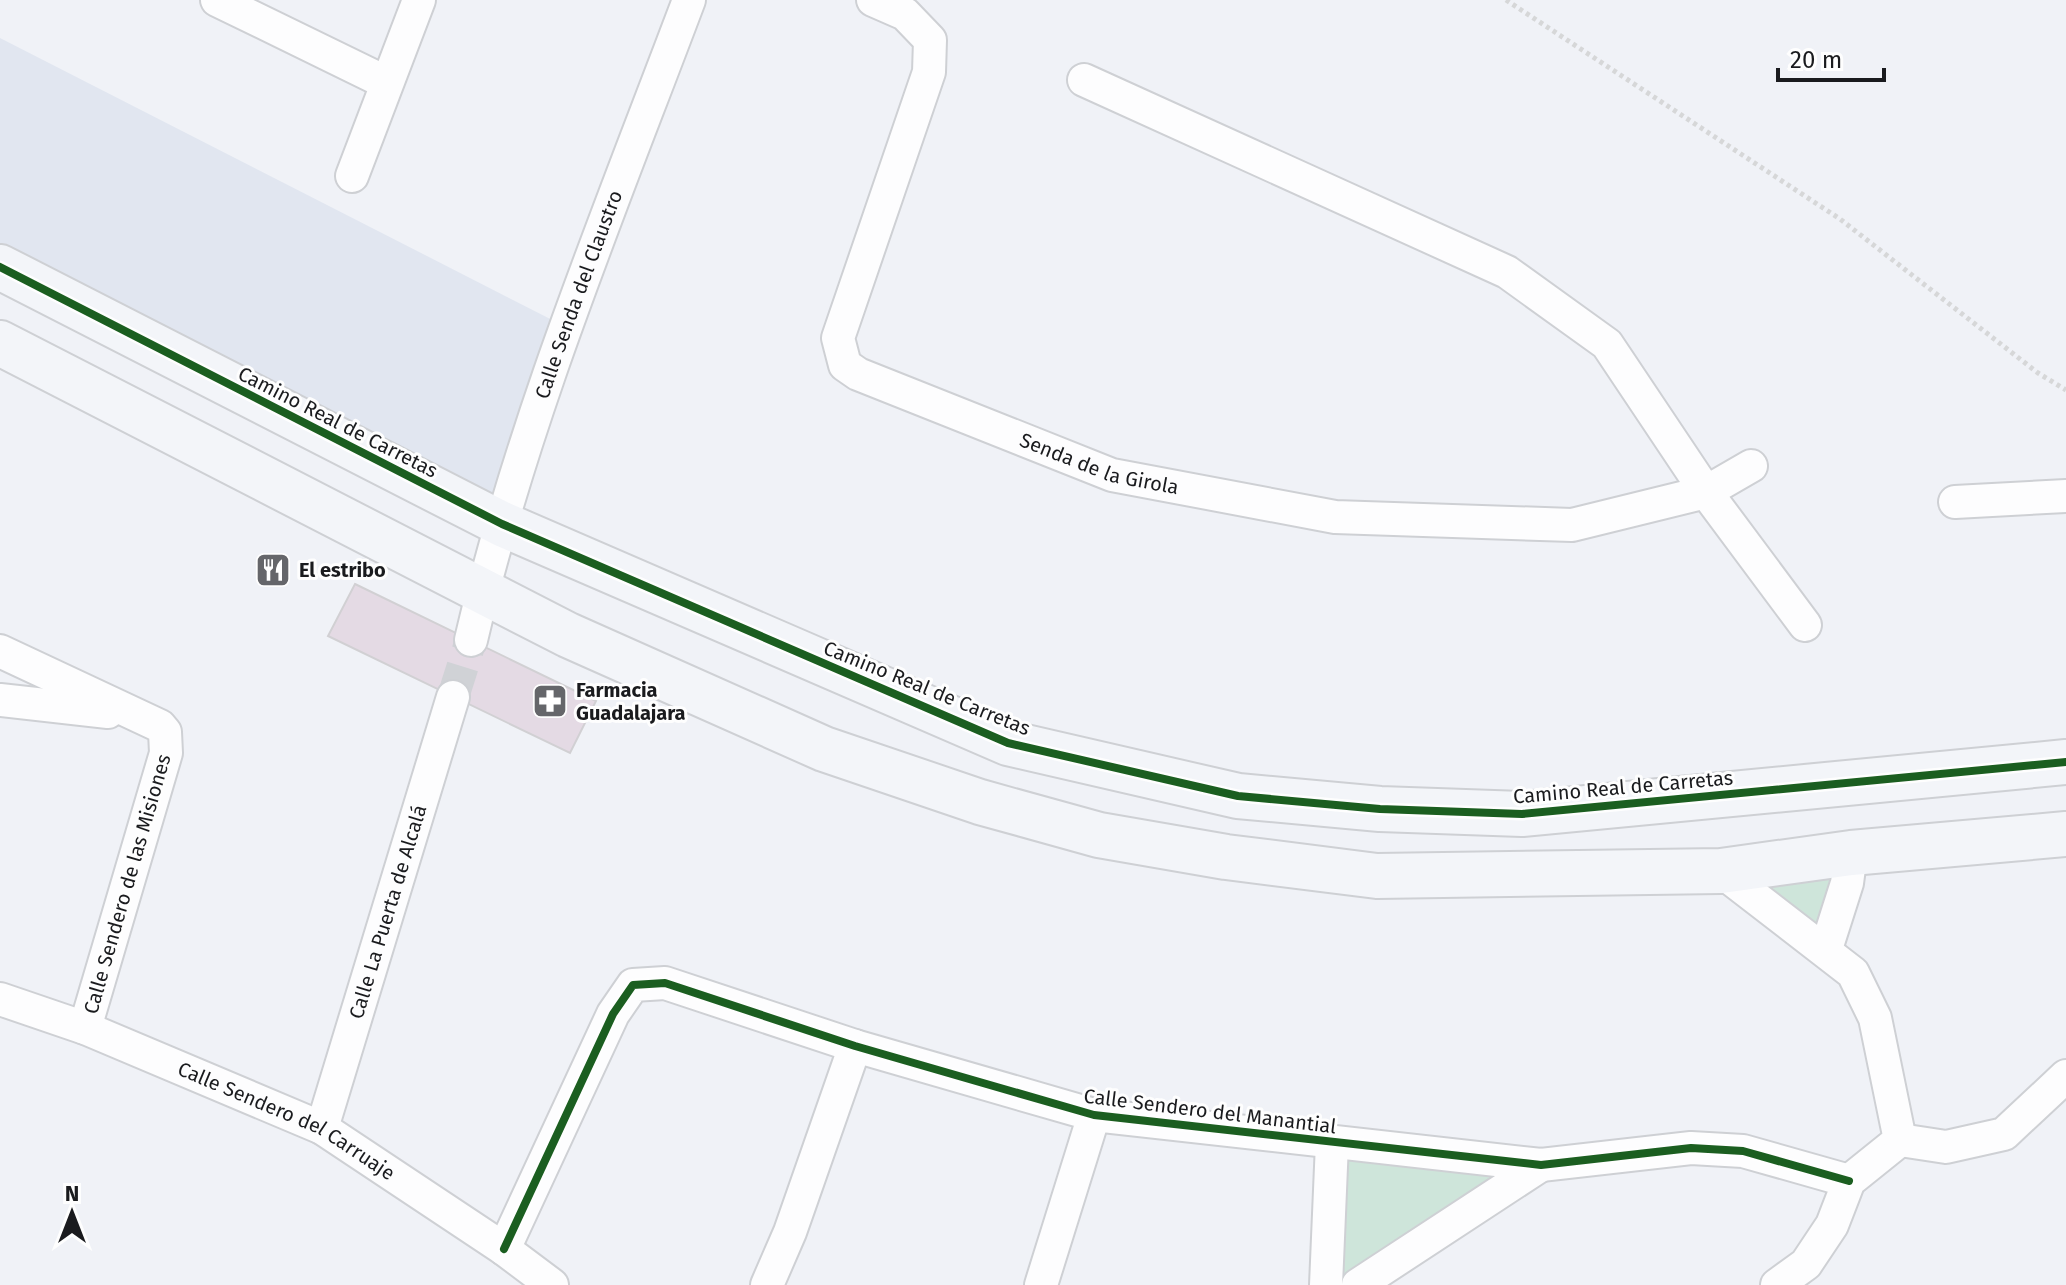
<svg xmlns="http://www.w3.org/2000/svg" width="2066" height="1285" viewBox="0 0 2066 1285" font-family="'Fira Sans',sans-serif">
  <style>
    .built { fill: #e1e6f0 }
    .green { fill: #cee5da }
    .building { fill: #e4dae4; stroke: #d1d0d3; stroke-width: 2 }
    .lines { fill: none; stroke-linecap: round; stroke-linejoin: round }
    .street-tunnel { stroke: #d0d2d6; stroke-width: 32; stroke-dasharray: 32 16; stroke-linecap: butt }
    .street-casing { stroke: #ced0d4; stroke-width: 36 }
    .secondary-casing { stroke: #ced0d4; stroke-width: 48 }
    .path { stroke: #d6d7d8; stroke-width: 5; stroke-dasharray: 4 4; stroke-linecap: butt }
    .street { stroke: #fdfdfe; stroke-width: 32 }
    .secondary { stroke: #f3f5f9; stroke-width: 44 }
    .cycleway-casing { stroke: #fefefe; stroke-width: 13 }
    .cycleway { stroke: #1b5e20; stroke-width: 8 }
    .labels { text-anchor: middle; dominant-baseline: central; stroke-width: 6; stroke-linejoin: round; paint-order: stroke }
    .street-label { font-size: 20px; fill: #1a1b1e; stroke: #fefefe }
    .poi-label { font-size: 20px; font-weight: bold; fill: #1a1b1e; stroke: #fefefe; text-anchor: start }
  </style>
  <rect width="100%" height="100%" fill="#f0f2f7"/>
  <path class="built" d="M 0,38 L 566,327 L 502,524 L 0,267 Z"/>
  <g class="green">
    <path d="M 1851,853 L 1826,949 L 1721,871 Z"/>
    <path d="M 1332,1143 L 1541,1165 L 1358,1285 L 1326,1285 Z"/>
  </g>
  <path class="building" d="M 355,584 L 596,701 L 570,753 L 328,636 Z"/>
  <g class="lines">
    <path class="street-tunnel" d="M 453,697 L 471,640"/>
    <g class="street-casing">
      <g id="street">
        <path d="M 217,0 L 385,82"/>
        <path id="s1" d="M 873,0 L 905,14 L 930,40 L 929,72 L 838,338 L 845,365 L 858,374 L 1112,475 L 1335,517 L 1572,525 L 1706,492 L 1751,466"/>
        <path d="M 1084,80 L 1507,272 L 1607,344 L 1706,492 L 1805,625"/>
        <path d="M 352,176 L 419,0"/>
        <path d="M 1955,502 L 2066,496"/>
        <path id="s2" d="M 471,640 C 522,421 610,210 689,0"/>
        <path d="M 0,651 L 160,726 L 165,732 L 166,753 L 85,1028"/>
        <path d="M 0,700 L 108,712"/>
        <path d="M 1721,871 L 1853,973 L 1875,1018 L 1900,1140 L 1849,1181 L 1832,1225 L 1806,1264 L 1777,1285"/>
        <path d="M 1826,949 L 1847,883 L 1851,853"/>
        <path id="s3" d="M 0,999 L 85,1028 L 322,1128 L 504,1249 L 552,1285"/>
        <path id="s4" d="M 322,1128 L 453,697"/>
        <path d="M 1900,1140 L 1946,1147 L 2004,1134 L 2066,1076"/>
        <path d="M 504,1249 L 613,1014 L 633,985 L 665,983 L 855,1046 L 1094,1115 L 1541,1165 L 1691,1148 L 1743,1151 L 1849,1181"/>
        <path d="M 767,1285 L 790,1232 L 855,1046"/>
        <path d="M 1041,1285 L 1094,1115"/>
        <path d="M 1326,1285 L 1332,1143"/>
        <path d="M 1358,1285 L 1541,1165"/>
      </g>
    </g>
    <g class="secondary-casing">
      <g id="secondary">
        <path d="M 0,267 L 502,524 L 1008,743 L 1238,796 L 1380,809 L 1522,814 L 2066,762"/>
        <path d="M 0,343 L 568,635 L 824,749 L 980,802 L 1099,835 L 1226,857 L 1377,876 L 1721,871 L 1851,853 L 2066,834"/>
      </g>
    </g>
    <path class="path" d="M 1506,0 L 1840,219 L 2038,373 L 2066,390"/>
    <use href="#street" class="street"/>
    <use href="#secondary" class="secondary"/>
    <g class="cycleway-casing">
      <g id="cycleway">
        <path d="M 0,267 L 502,524 L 1008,743 L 1238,796 L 1380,809 L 1522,814 L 2066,762"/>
        <path d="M 504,1249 L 613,1014 L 633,985 L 665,983 L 855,1046 L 1094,1115 L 1541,1165 L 1691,1148 L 1743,1151 L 1849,1181"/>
      </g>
    </g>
    <use href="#cycleway" class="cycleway"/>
  </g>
  <defs>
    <g id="restaurant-square" transform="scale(1.8)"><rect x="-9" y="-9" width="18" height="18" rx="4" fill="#65666a" stroke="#fefefe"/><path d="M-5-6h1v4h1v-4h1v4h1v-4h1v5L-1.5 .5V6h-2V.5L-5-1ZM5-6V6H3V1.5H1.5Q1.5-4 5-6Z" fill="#fff"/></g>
    <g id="pharmacy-square" transform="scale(1.8)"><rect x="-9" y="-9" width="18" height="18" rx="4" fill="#65666a" stroke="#fefefe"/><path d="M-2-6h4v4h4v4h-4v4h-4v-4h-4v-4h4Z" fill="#fff"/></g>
  </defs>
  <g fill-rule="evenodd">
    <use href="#restaurant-square" x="273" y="570"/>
    <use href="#pharmacy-square" x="550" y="701"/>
  </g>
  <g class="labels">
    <g class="street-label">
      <text stroke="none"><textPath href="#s2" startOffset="362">Calle Senda del Claustro</textPath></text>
      <text transform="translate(338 422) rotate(27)">Camino Real de Carretas</text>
      <text stroke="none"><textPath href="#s1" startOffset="686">Senda de la Girola</textPath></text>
      <text transform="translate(927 688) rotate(22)">Camino Real de Carretas</text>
      <text transform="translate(1623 787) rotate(-5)">Camino Real de Carretas</text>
      <text transform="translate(127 884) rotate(-74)">Calle Sendero de las Misiones</text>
      <text stroke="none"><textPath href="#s4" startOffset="226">Calle La Puerta de Alcalá</textPath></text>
      <text transform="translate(1210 1111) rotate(7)">Calle Sendero del Manantial</text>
      <text stroke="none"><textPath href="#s3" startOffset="312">Calle Sendero del Carruaje</textPath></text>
    </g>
    <g class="poi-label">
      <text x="299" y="570">El estribo</text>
      <text x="576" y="690">Farmacia<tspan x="576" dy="23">Guadalajara</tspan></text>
    </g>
  </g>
  <g transform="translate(72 1213)" stroke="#fefefe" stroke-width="6" paint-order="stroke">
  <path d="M0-6L14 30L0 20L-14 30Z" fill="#1a1b1e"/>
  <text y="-12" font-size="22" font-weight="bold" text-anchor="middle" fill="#1a1b1e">N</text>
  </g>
  <path d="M1778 68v12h106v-12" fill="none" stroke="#1a1b1e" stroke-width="4"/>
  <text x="1790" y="68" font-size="24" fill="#1a1b1e" stroke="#fefefe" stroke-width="6" paint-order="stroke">20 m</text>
</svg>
